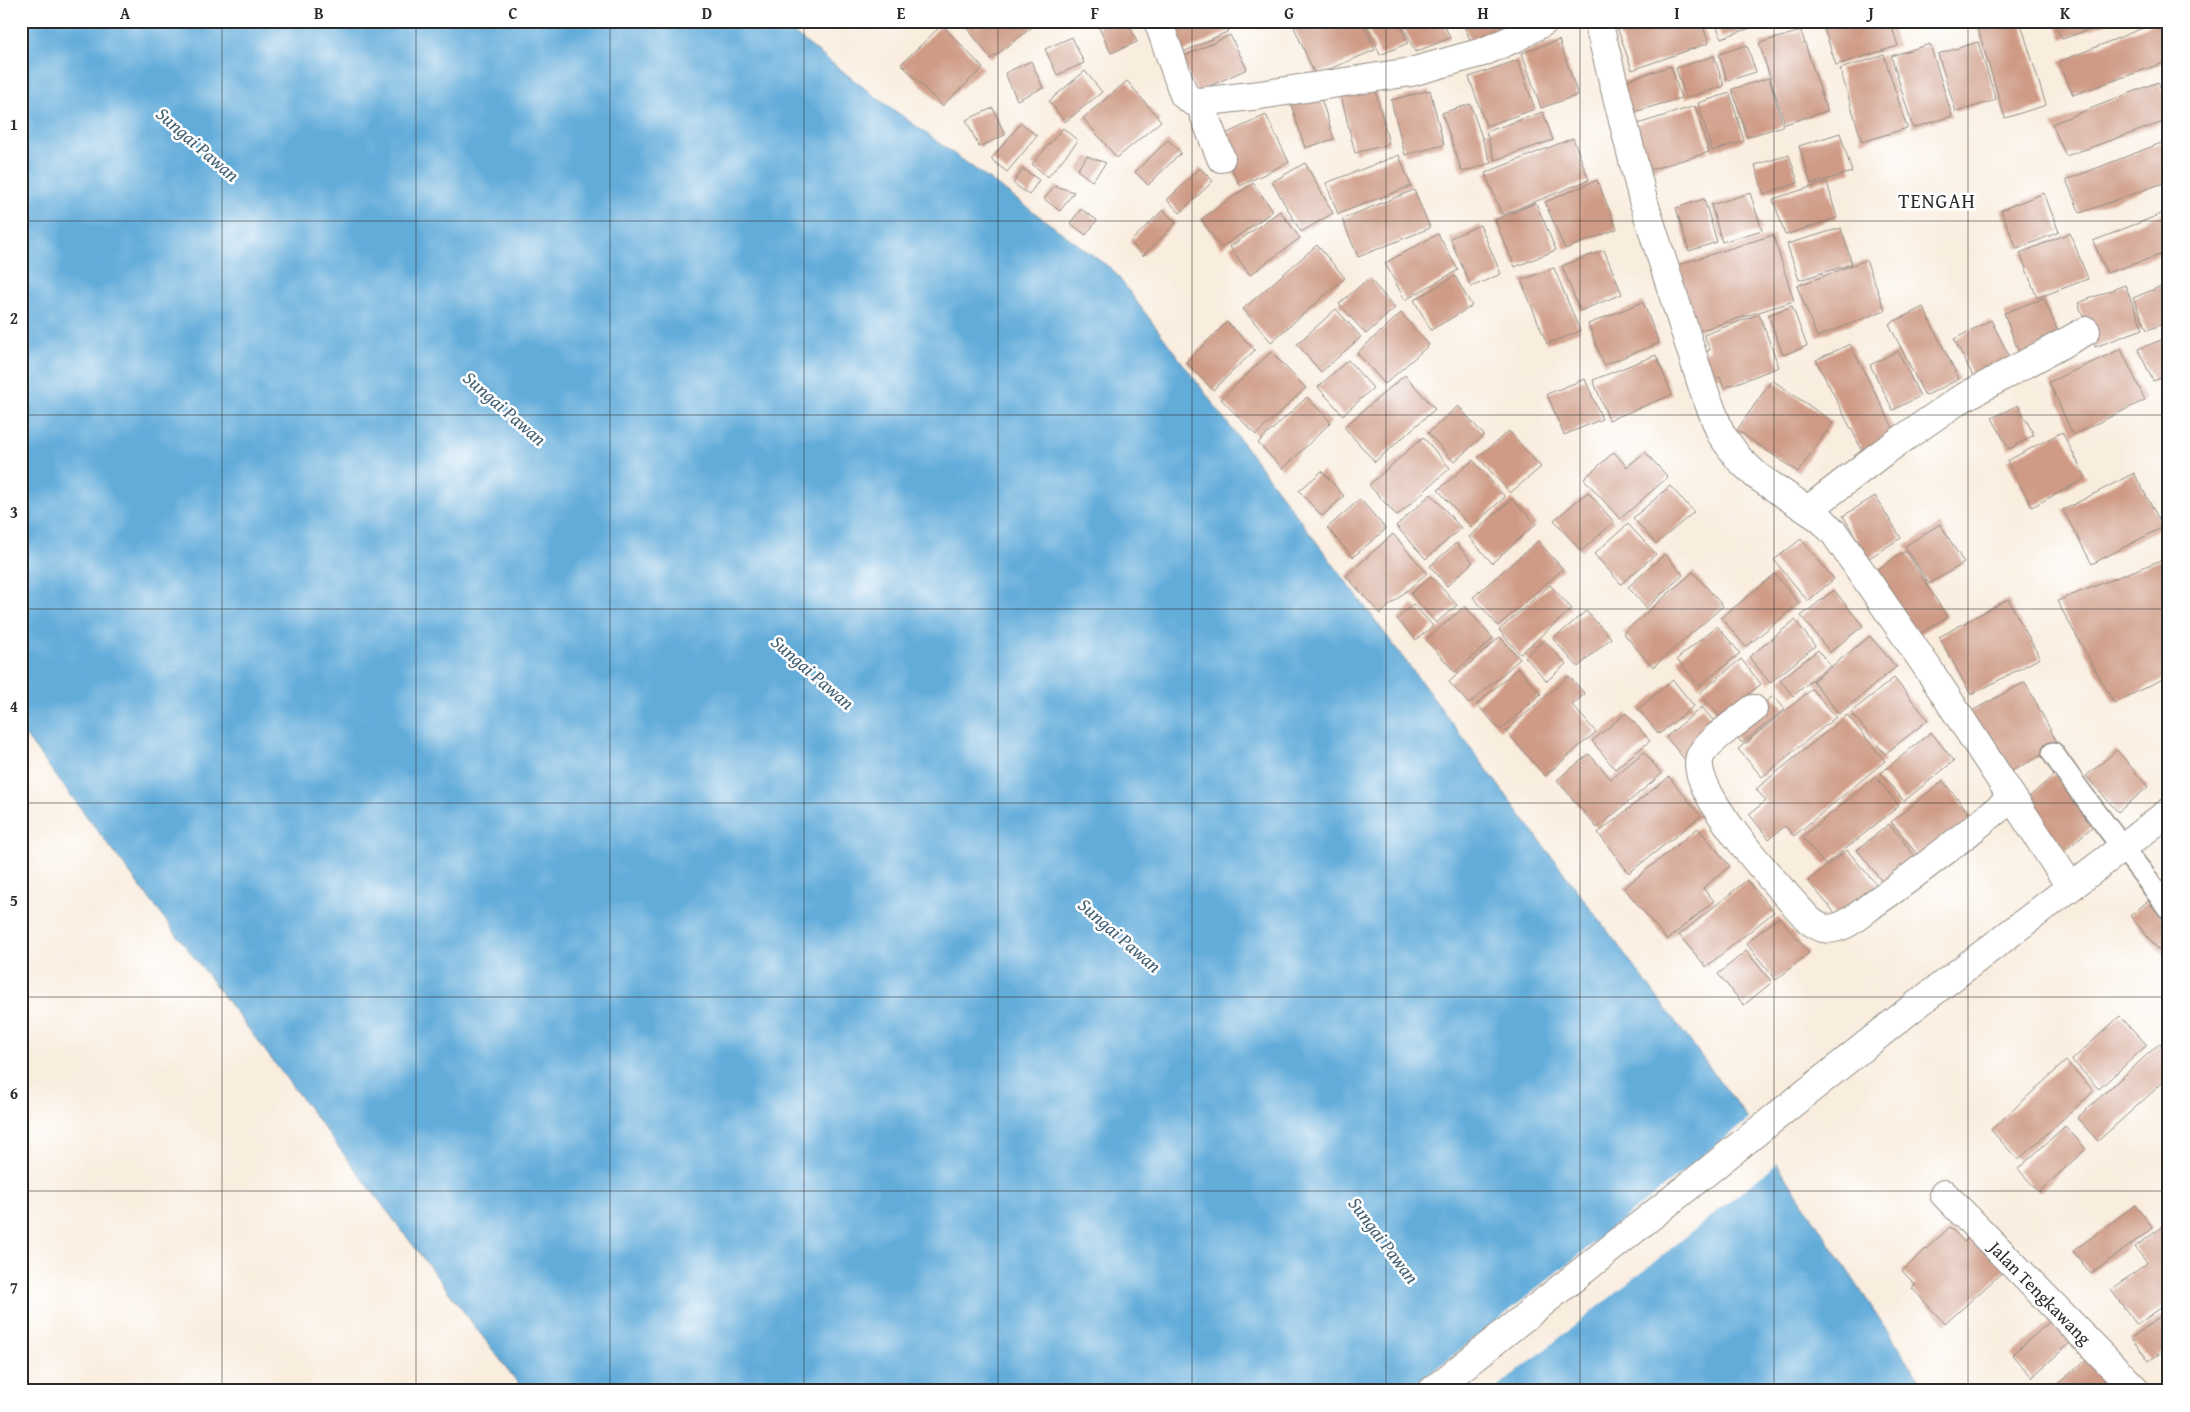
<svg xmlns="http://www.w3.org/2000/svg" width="2190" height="1412" viewBox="0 0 2190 1412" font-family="'Gentium Book Plus',serif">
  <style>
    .water { fill: #62acda; stroke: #466c82 }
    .pier { fill: #f9edde }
    .building { fill: #cf9b86 }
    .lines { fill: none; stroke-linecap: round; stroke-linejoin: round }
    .service-casing { stroke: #928c84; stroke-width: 24 }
    .minor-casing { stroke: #928c84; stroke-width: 30 }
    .primary-casing { stroke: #928c84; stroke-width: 30 }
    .service { stroke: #fff; stroke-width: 21 }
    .minor { stroke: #fff; stroke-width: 28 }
    .primary { stroke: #fff; stroke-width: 28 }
    .grid { fill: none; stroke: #2b2b2b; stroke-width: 1; stroke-opacity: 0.55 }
    .labels { text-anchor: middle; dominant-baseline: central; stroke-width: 5; stroke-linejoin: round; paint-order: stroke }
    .street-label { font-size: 18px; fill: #2b2b2b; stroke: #fff }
    .water-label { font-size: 19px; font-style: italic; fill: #415f71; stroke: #fff }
    .quarter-label { font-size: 20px; letter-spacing: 1px; fill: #2b2b2b; stroke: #fff }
    .neatline { fill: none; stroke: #2b2b2b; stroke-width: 2 }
    .grid-label { font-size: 16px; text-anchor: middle; font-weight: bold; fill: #2b2b2b }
  </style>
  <rect width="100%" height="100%" fill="#fff"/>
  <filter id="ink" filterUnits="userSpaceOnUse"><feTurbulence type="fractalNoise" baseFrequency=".02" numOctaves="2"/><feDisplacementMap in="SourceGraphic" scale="10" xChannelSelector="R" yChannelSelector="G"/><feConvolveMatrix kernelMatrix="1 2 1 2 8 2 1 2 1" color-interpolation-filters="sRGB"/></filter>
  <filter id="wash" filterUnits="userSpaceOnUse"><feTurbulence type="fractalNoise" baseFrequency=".0096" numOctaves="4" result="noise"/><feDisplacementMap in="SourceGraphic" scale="20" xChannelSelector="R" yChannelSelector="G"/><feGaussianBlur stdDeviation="1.12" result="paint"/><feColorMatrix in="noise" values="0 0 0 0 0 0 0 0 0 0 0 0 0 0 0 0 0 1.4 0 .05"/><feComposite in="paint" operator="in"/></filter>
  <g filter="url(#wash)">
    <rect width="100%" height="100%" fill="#f9edde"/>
    <path class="water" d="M 21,21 L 778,21 L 868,91 L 1113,270 L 1743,1112 L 1927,1391 L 524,1391 L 21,730 Z"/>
    <path class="pier" d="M 1750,1118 L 1779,1162 L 1493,1391 L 1409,1391 Z"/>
    <g id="blocks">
      <g class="building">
        <path d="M 962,21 L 1040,21 L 991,59 Z"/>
        <path d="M 1110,21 L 1128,21 L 1137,42 L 1111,53 L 1098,26 Z"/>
        <path d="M 1163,21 L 1225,21 L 1229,31 L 1179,54 Z"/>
        <path d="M 1255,21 L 1274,21 L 1259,29 Z"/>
        <path d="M 1308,21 L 1362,21 L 1375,50 L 1315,75 L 1294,27 Z"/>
        <path d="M 1365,21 L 1399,21 L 1408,43 L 1380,55 Z"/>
        <path d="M 1401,21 L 1443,21 L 1450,38 L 1415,52 Z"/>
        <path d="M 1462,21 L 1519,21 L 1472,44 Z"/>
        <path d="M 1615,21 L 1701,21 L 1709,43 L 1632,70 Z"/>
        <path d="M 1715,21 L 1768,21 L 1768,22 L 1721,38 Z"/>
        <path d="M 1825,21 L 1890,21 L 1898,46 L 1836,65 L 1822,22 Z"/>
        <path d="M 1983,21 L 2020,21 L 2046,105 L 2005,118 L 1976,23 Z"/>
        <path d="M 2054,21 L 2112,21 L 2112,22 L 2062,39 Z"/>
        <path d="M 2160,21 L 2166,21 L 2169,28 L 2169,61 L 2073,95 L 2059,62 Z"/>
        <path d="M 942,25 L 983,68 L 942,106 L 901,64 Z"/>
        <path d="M 1801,31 L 1827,111 L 1785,124 L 1759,43 Z"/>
        <path d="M 1230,35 L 1247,69 L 1197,92 L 1181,58 Z"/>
        <path d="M 1072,37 L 1084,63 L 1057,75 L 1045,49 Z"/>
        <path d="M 1559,40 L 1578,95 L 1541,108 L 1522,53 Z"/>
        <path d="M 1978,42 L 1996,100 L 1956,112 L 1938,54 Z"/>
        <path d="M 1930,44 L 1952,116 L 1913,128 L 1891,56 Z"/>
        <path d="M 1747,45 L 1756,72 L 1727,81 L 1719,54 Z"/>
        <path d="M 1884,55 L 1907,128 L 1862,142 L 1840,69 Z"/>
        <path d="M 1714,56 L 1724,86 L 1686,98 L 1676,68 Z"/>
        <path d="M 1518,60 L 1535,109 L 1486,126 L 1469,77 Z"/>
        <path d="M 1031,61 L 1043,88 L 1017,100 L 1005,73 Z"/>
        <path d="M 1671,66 L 1681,98 L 1631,113 L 1621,82 Z"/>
        <path d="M 1085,71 L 1102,92 L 1065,122 L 1049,101 Z"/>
        <path d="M 1769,78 L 1783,126 L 1747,137 L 1732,89 Z"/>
        <path d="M 1127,81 L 1161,121 L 1117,158 L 1083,118 Z"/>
        <path d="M 2158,82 L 2169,106 L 2169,120 L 2066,156 L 2052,124 Z"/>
        <path d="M 1375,88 L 1389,144 L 1355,153 L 1341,96 Z"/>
        <path d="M 1430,90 L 1444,145 L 1405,155 L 1391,100 Z"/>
        <path d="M 1730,93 L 1744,141 L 1712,151 L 1698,103 Z"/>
        <path d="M 1320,95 L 1334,139 L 1305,148 L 1291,104 Z"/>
        <path d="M 1470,104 L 1491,163 L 1462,172 L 1442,113 Z"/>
        <path d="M 1695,106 L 1709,152 L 1640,173 L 1625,128 Z"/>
        <path d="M 993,108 L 1005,135 L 979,147 L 966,120 Z"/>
        <path d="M 1543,112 L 1553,140 L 1495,160 L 1486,132 Z"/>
        <path d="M 1266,115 L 1289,162 L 1240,186 L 1217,138 Z"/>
        <path d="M 1021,123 L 1037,136 L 1007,172 L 991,159 Z"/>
        <path d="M 1063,128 L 1078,141 L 1048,177 L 1032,164 Z"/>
        <path d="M 1840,133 L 1852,172 L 1811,184 L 1799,146 Z"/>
        <path d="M 1573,138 L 1589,180 L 1502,215 L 1485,173 Z"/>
        <path d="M 1168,140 L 1181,153 L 1148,185 L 1135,172 Z"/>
        <path d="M 2169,140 L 2169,181 L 2080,213 L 2066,180 Z"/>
        <path d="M 1399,155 L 1411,186 L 1338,214 L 1326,183 Z"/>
        <path d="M 1789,155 L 1798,183 L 1764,194 L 1755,165 Z"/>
        <path d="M 1087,156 L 1106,163 L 1092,181 L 1077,170 Z"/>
        <path d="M 1305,163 L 1333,213 L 1301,232 L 1272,182 Z"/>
        <path d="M 1200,168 L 1213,181 L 1180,213 L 1167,200 Z"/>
        <path d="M 1023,169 L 1039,180 L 1029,195 L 1013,183 Z"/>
        <path d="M 1597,180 L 1617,229 L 1565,249 L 1545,202 Z"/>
        <path d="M 1827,182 L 1837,218 L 1785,235 L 1773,199 Z"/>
        <path d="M 1253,183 L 1273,211 L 1221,248 L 1201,219 Z"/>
        <path d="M 1055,186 L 1074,192 L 1060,211 L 1044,199 Z"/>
        <path d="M 1414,190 L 1430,228 L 1358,257 L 1342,219 Z"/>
        <path d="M 1750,193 L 1762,230 L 1722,242 L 1711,205 Z"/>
        <path d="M 2044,193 L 2059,232 L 2017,249 L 2001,210 Z"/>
        <path d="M 1704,199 L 1717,242 L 1689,251 L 1676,208 Z"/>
        <path d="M 1536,203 L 1556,250 L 1515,267 L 1495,220 Z"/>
        <path d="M 1081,209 L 1097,220 L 1086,235 L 1070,223 Z"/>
        <path d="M 1163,210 L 1176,223 L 1143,256 L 1130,242 Z"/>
        <path d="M 1280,211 L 1300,238 L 1250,275 L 1230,247 Z"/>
        <path d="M 2169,211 L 2169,252 L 2107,273 L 2093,241 Z"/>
        <path d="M 1480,225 L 1501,274 L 1471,287 L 1450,238 Z"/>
        <path d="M 1841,228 L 1852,264 L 1799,280 L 1787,244 Z"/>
        <path d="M 2070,233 L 2088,279 L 2037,298 L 2020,253 Z"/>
        <path d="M 1438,234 L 1458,270 L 1405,300 L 1385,263 Z"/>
        <path d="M 1773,235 L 1794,301 L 1698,331 L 1677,265 Z"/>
        <path d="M 1317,245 L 1345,278 L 1271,342 L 1243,309 Z"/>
        <path d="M 1604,250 L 1622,294 L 1580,311 L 1562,266 Z"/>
        <path d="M 1866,260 L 1885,310 L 1817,337 L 1797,286 Z"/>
        <path d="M 1554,268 L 1580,331 L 1547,344 L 1521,280 Z"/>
        <path d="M 1455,276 L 1472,306 L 1431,330 L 1414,300 Z"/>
        <path d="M 1369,278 L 1395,308 L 1366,334 L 1339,304 Z"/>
        <path d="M 2169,283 L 2169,322 L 2147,330 L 2133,298 Z"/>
        <path d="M 2125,285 L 2143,329 L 2095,347 L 2078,303 Z"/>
        <path d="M 2044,298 L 2062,342 L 2021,358 L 2004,313 Z"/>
        <path d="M 1643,302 L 1659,343 L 1604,365 L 1588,324 Z"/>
        <path d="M 1792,306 L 1807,346 L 1783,355 L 1768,315 Z"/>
        <path d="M 1923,307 L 1959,379 L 1925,396 L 1889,324 Z"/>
        <path d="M 1336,309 L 1361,337 L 1321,372 L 1297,344 Z"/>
        <path d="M 1401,313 L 1429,345 L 1385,384 L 1357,353 Z"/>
        <path d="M 1759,314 L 1779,367 L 1724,388 L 1720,377 L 1710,380 L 1700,355 L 1710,350 L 1704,335 Z"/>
        <path d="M 1991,320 L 2012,362 L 1975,380 L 1954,339 Z"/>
        <path d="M 1227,322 L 1255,350 L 1213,390 L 1186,362 Z"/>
        <path d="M 2169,337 L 2169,375 L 2153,381 L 2138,349 Z"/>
        <path d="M 1850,344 L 1899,439 L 1865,456 L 1816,360 Z"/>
        <path d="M 2121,349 L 2145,400 L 2073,435 L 2049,382 Z"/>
        <path d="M 1898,351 L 1920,396 L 1893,410 L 1870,365 Z"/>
        <path d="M 1271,352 L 1306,388 L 1256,435 L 1221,399 Z"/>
        <path d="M 1656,355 L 1672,395 L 1609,420 L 1593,380 Z"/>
        <path d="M 1348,360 L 1373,388 L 1343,415 L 1318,387 Z"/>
        <path d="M 1405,375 L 1435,409 L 1375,462 L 1344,427 Z"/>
        <path d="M 1585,379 L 1602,419 L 1564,435 L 1547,394 Z"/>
        <path d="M 1772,380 L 1833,422 L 1798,472 L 1737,430 Z"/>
        <path d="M 1307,397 L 1331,422 L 1283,469 L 1258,443 Z"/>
        <path d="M 2018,405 L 2034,435 L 2009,449 L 1992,418 Z"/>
        <path d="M 1458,406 L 1484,435 L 1454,462 L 1428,433 Z"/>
        <path d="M 1509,431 L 1541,467 L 1510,493 L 1478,457 Z"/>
        <path d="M 2062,432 L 2086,478 L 2032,507 L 2007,461 Z"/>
        <path d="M 1423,437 L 1450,468 L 1397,516 L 1369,485 Z"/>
        <path d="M 1614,452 L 1627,467 L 1645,452 L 1668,477 L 1620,519 L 1584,479 Z"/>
        <path d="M 1473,460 L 1505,497 L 1471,527 L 1438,490 Z"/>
        <path d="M 1322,471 L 1344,496 L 1322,516 L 1299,491 Z"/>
        <path d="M 2134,473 L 2163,527 L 2092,564 L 2063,510 Z"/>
        <path d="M 1670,486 L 1694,512 L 1656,544 L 1633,518 Z"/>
        <path d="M 1588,492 L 1614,522 L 1581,551 L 1554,520 Z"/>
        <path d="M 1431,494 L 1461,528 L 1426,559 L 1396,526 Z"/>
        <path d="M 1875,496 L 1901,538 L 1869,558 L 1843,516 Z"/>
        <path d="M 1360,499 L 1386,529 L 1353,557 L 1327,528 Z"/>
        <path d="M 1512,499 L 1536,524 L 1492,563 L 1469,537 Z"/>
        <path d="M 1628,524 L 1656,554 L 1621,584 L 1594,554 Z"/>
        <path d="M 1940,524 L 1964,563 L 1929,584 L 1905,546 Z"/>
        <path d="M 1393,534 L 1427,573 L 1380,614 L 1346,576 Z"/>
        <path d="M 1801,539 L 1834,579 L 1808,601 L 1774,560 Z"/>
        <path d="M 1538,541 L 1563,569 L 1498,626 L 1473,597 Z"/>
        <path d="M 1456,543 L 1473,562 L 1447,586 L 1430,566 Z"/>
        <path d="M 1906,551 L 1947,617 L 1915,637 L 1873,572 Z"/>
        <path d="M 1665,554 L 1683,575 L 1646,608 L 1628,587 Z"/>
        <path d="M 2164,559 L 2169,568 L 2169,676 L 2114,703 L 2057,601 Z"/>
        <path d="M 1693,572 L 1723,606 L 1653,667 L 1623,633 Z"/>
        <path d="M 1775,574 L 1799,603 L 1746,647 L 1721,618 Z"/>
        <path d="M 1431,576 L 1457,605 L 1436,623 L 1411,594 Z"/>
        <path d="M 1550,585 L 1572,609 L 1520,654 L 1499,630 Z"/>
        <path d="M 1834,590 L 1863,626 L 1830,652 L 1801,616 Z"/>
        <path d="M 2008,599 L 2040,658 L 1971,695 L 1939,637 Z"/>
        <path d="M 1413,604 L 1433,626 L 1416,640 L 1397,619 Z"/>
        <path d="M 1465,606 L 1493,639 L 1455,672 L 1426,640 Z"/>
        <path d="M 1586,611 L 1611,638 L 1578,667 L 1553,639 Z"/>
        <path d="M 1795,620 L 1815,646 L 1770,683 L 1749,657 Z"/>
        <path d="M 1717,626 L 1740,653 L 1699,686 L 1677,659 Z"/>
        <path d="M 1870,636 L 1896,667 L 1839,714 L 1813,681 Z"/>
        <path d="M 1500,637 L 1520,659 L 1469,704 L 1449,682 Z"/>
        <path d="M 1544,640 L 1566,664 L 1547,681 L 1525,657 Z"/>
        <path d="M 1818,650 L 1830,665 L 1793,696 L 1780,680 Z"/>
        <path d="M 1741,659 L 1761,684 L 1720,717 L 1699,693 Z"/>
        <path d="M 1518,668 L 1541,694 L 1500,730 L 1477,704 Z"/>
        <path d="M 1569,676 L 1585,694 L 1572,705 L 1596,732 L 1545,776 L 1506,731 Z"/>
        <path d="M 1894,678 L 1928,720 L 1885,754 L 1851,712 Z"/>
        <path d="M 1673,680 L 1694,706 L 1659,734 L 1638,709 Z"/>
        <path d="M 2025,682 L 2059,746 L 2004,775 L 1970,712 Z"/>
        <path d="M 1812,689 L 1836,717 L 1762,777 L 1738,749 Z"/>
        <path d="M 1773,696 L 1785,709 L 1742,743 L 1731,730 Z"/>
        <path d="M 1702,707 L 1722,731 L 1686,761 L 1666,737 Z"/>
        <path d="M 1626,713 L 1650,741 L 1615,769 L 1592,741 Z"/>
        <path d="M 1847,715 L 1885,761 L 1794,836 L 1785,826 L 1769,839 L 1749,814 L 1766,801 L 1756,789 Z"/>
        <path d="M 1931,732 L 1954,761 L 1904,801 L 1881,773 Z"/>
        <path d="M 2117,750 L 2148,787 L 2118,812 L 2086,776 Z"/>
        <path d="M 1644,752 L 1662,774 L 1597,828 L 1557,780 L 1589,754 L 1611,779 Z"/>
        <path d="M 2055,774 L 2098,822 L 2062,853 L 2020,805 Z"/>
        <path d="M 1669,777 L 1701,816 L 1629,873 L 1598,833 Z"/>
        <path d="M 1876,777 L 1899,806 L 1825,865 L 1802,837 Z"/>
        <path d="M 1943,781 L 1977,823 L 1925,864 L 1891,822 Z"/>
        <path d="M 1889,824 L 1921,864 L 1889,890 L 1857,850 Z"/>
        <path d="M 1698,828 L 1730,866 L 1703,888 L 1714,901 L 1667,940 L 1624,888 Z"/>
        <path d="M 1847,850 L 1882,891 L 1843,923 L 1808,881 Z"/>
        <path d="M 1747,880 L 1774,912 L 1706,967 L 1679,935 Z"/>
        <path d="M 2148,901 L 2169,926 L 2169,962 L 2130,916 Z"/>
        <path d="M 1779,917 L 1809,953 L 1776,980 L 1746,943 Z"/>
        <path d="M 1746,951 L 1772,982 L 1744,1005 L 1718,974 Z"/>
        <path d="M 2120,1016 L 2147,1045 L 2099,1089 L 2072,1060 Z"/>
        <path d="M 2160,1043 L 2169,1052 L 2169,1077 L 2098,1141 L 2077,1118 Z"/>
        <path d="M 2066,1061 L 2094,1091 L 2018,1160 L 1991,1130 Z"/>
        <path d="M 2065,1126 L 2086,1149 L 2039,1192 L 2018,1169 Z"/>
        <path d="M 2135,1205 L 2153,1228 L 2091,1274 L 2073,1251 Z"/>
        <path d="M 2169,1222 L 2169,1302 L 2137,1325 L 2111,1290 L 2147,1263 L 2135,1247 Z"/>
        <path d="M 1950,1227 L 1964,1242 L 1974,1233 L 2007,1268 L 1945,1324 L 1912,1288 L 1916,1285 L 1902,1271 Z"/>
        <path d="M 2169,1310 L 2169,1347 L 2149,1361 L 2131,1338 Z"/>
        <path d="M 2058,1314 L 2078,1336 L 2032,1377 L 2012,1355 Z"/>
        <path d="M 2087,1359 L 2107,1382 L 2096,1391 L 2049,1391 Z"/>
      </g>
    </g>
  </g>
  <g filter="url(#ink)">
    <use href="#blocks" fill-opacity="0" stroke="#928c84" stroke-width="1"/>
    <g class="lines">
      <g class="service-casing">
        <path id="service" d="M 2053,753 C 2089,807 2131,856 2169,909"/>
      </g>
      <g class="minor-casing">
        <g id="minor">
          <path d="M 1158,21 L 1184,95 L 1192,101 L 1199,102 L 1260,95 L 1411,72 L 1483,52 L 1515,38 L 1545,21"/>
          <path d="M 1598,21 L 1643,200 L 1703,388 L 1721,434 L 1739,459 L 1757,476 L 1821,519 L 1835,534 L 1927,667 L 2070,886"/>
          <path d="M 1199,102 L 1221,158"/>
          <path d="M 1808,510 L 1882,453 L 1959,400 L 2086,331"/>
          <path d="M 1753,709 C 1740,720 1705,742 1700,757 C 1688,792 1786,895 1810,921 C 1820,928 1827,931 1838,927 C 1852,923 1865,910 1876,902 C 1923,870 1967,833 2012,798"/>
          <path id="s1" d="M 1944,1194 L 2137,1391"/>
        </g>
      </g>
      <g class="primary-casing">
        <path id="primary" d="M 1432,1391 L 1911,1009 L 2169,812"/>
      </g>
      <use href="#service" class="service"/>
      <use href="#minor" class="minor"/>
      <use href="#primary" class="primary"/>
    </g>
  </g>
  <path class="grid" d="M 222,21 L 222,1391M 416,21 L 416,1391M 610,21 L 610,1391M 804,21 L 804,1391M 998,21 L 998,1391M 1192,21 L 1192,1391M 1386,21 L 1386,1391M 1580,21 L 1580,1391M 1774,21 L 1774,1391M 1968,21 L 1968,1391M 21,221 L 2169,221M 21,415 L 2169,415M 21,609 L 2169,609M 21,803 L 2169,803M 21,997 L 2169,997M 21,1191 L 2169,1191"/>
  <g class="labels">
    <g class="street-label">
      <text stroke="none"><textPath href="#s1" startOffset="138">Jalan Tengkawang</textPath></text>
    </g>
    <g class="water-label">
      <text transform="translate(198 144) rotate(41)">Sungai Pawan</text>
      <text transform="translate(505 408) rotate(41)">Sungai Pawan</text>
      <text transform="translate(813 672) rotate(41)">Sungai Pawan</text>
      <text transform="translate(1120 935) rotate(41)">Sungai Pawan</text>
      <text transform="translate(1384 1240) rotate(53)">Sungai Pawan</text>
    </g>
    <g class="quarter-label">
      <text x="1937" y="200">TENGAH</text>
    </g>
  </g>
  <rect width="2190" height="1412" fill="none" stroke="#fff" stroke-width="55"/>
  <rect x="28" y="28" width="2134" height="1356" class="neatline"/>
  <g class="grid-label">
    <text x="125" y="19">A</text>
    <text x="319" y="19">B</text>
    <text x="513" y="19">C</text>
    <text x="707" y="19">D</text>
    <text x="901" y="19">E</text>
    <text x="1095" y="19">F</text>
    <text x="1289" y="19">G</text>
    <text x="1483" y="19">H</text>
    <text x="1677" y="19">I</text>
    <text x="1871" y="19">J</text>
    <text x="2065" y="19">K</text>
    <text x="14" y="130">1</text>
    <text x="14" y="324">2</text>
    <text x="14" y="518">3</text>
    <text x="14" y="712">4</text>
    <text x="14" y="906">5</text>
    <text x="14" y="1099">6</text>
    <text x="14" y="1293">7</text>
  </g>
</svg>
